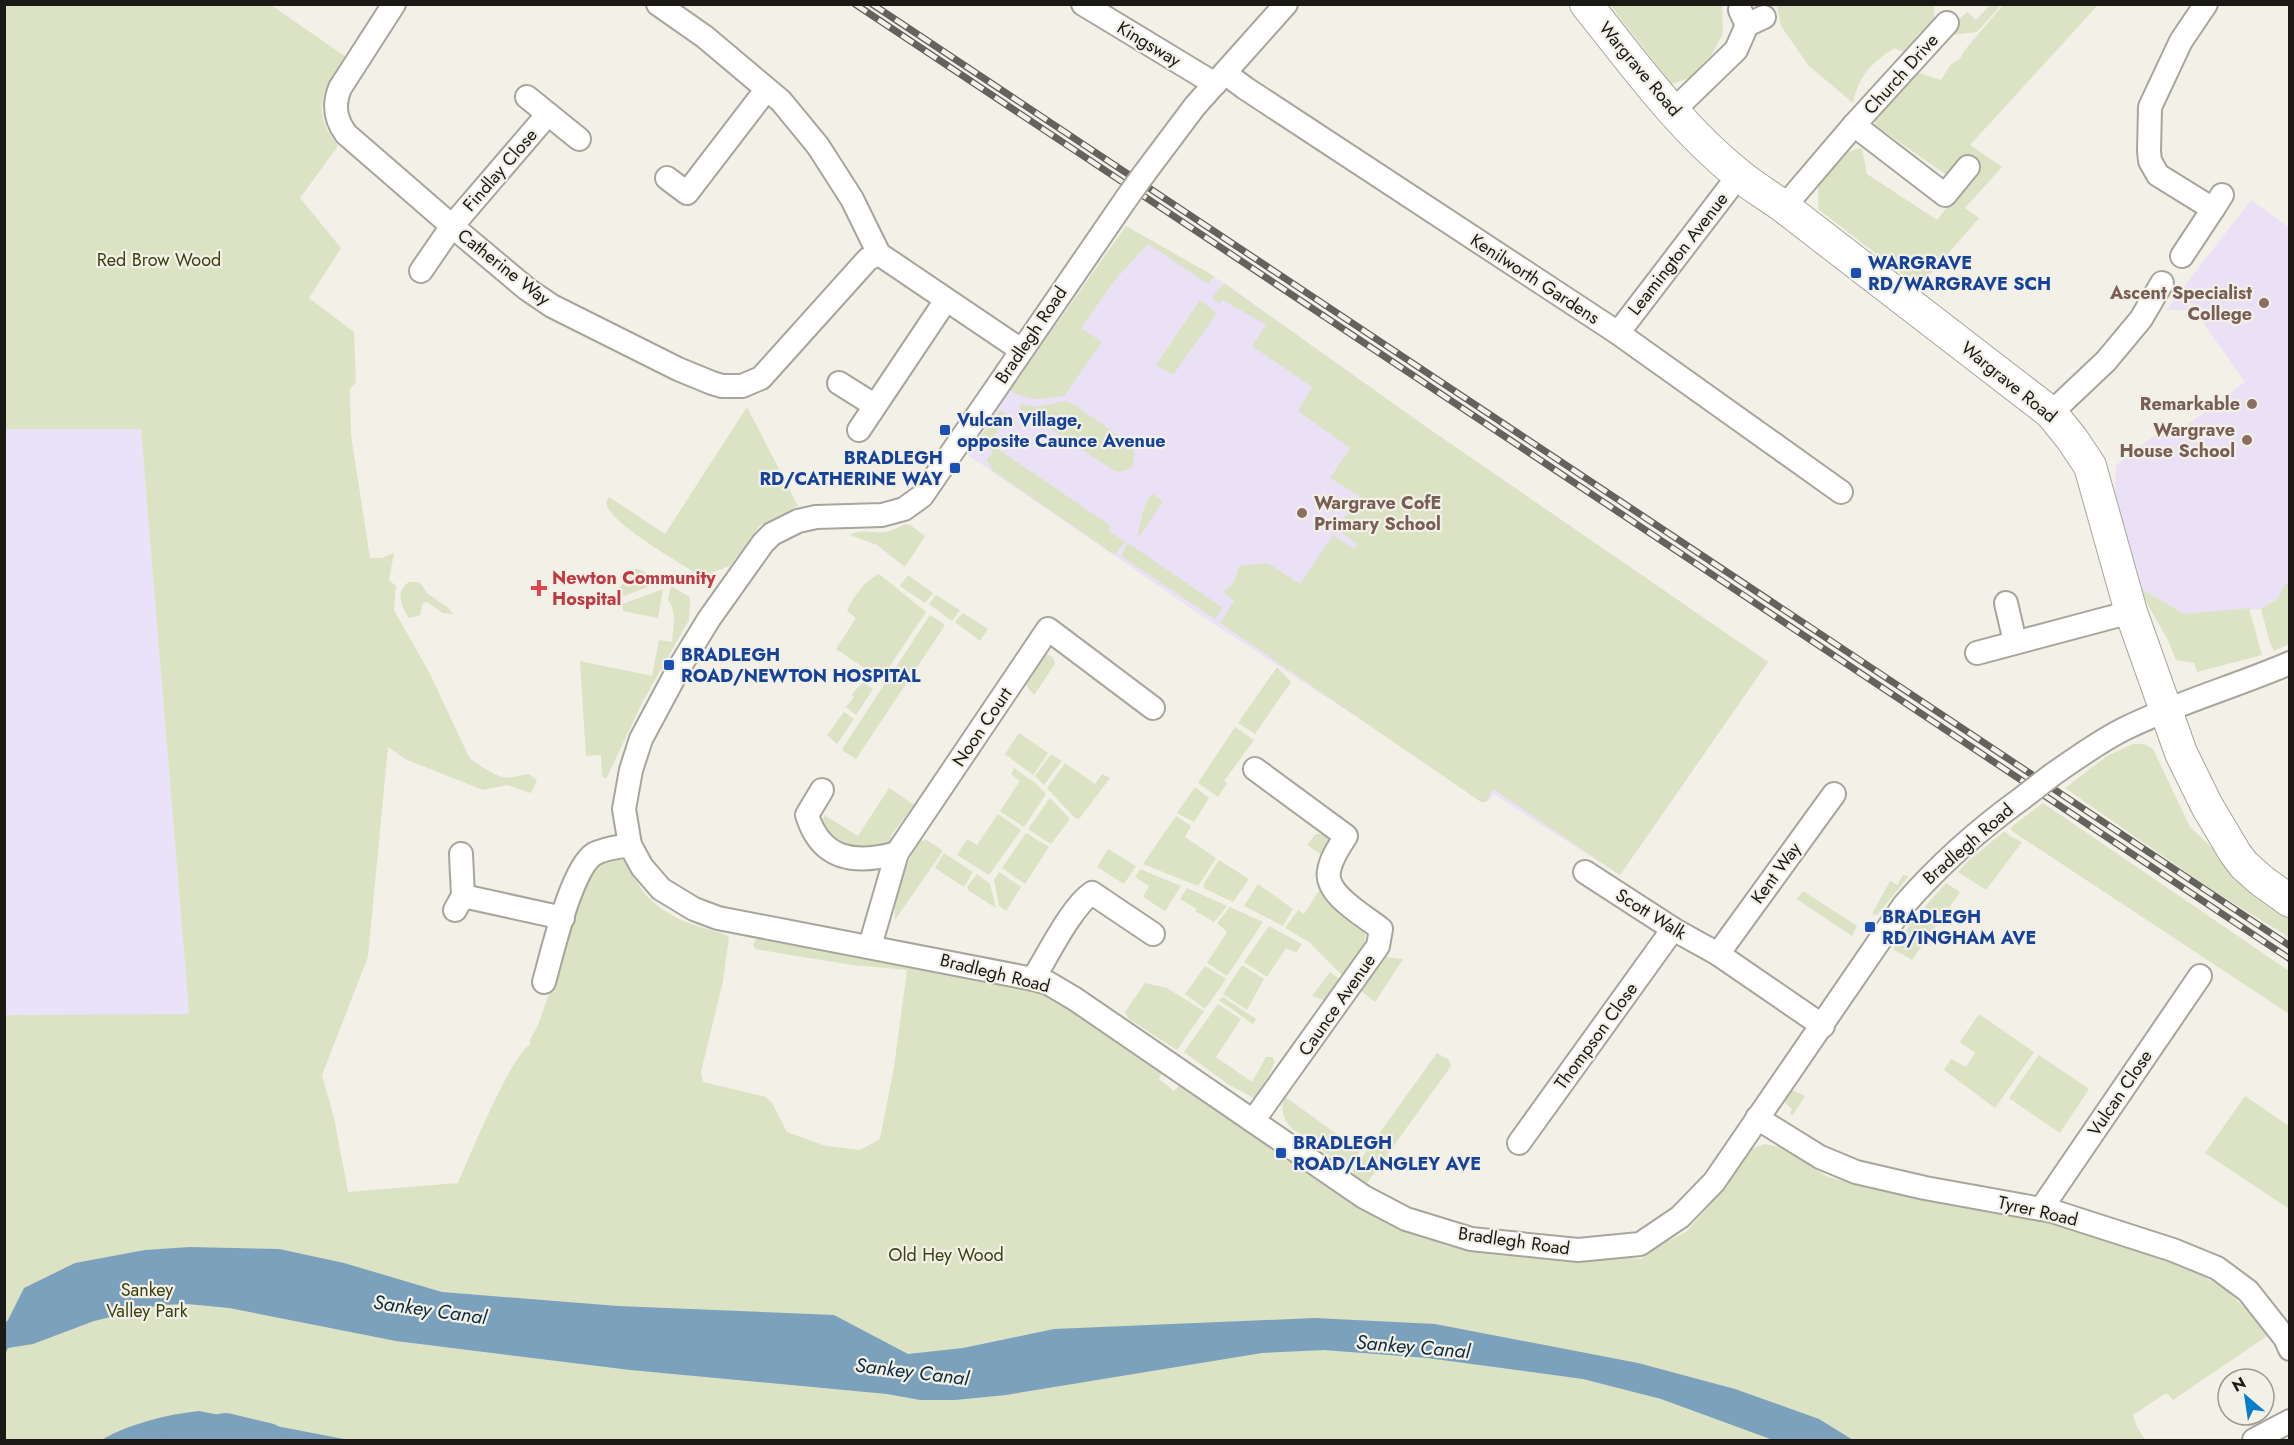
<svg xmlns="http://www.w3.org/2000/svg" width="2294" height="1445" viewBox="0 0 2294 1445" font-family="Jost,sans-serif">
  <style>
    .industrial { fill: #e9e2f8 }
    .education { fill: #ebe1f6 }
    .green { fill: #dce3c4 }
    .water { fill: #7ba1bc }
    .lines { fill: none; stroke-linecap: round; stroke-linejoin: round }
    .river { stroke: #7ba1bc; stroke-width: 34 }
    .street-casing { stroke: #a7a59c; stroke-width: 26 }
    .secondary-casing { stroke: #a7a59c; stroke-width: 34 }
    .street { stroke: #fff; stroke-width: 22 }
    .secondary { stroke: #fff; stroke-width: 32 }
    .rail-casing { stroke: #63625d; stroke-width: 7 }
    .rail { stroke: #f2f0e7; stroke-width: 4.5; stroke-dasharray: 14; stroke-linecap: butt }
    .street-bridge-casing { stroke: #a7a59c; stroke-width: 26; stroke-linecap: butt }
    .street-bridge { stroke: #fff; stroke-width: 22 }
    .transit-dot { fill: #1a4fb4; stroke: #f2f0e7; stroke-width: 2 }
    .education-dot { fill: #8d6e63; stroke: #f2f0e7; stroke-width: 2 }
    .health-dot { fill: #e0444e; stroke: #f2f0e7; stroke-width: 2 }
    .labels { text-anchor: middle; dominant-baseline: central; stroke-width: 4.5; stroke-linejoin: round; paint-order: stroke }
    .street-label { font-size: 18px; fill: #1a1916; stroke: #f2f0e7 }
    .park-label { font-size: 18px; fill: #3a4110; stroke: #f2f0e7 }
    .transit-label { font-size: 18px; font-weight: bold; fill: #164399; stroke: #f2f0e7; text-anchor: start }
    .education-label { font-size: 18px; font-weight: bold; fill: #785e54; stroke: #f2f0e7; text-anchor: end }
    .health-label { font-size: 18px; font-weight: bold; fill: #be3a42; stroke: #f2f0e7; text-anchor: start }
    .water-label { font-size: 20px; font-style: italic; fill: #0c2c40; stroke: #f2f0e7 }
  </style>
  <rect width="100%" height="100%" fill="#f2f0e7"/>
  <path class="industrial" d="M 5,429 L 141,429 L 189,1014 L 5,1015 Z"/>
  <g class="education">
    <path d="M 2251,200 L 2289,227 L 2289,581 L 2282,588 L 2279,598 L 2261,609 L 2184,614 L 2137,586 L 2114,508 L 2116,465 L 2167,426 L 2183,428 L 2245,382 L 2194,310 L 2166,310 Z"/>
    <path d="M 1126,226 L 1224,283 L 1422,424 L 1768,662 L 1620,875 L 1493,794 L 1488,802 L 1217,626 L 968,455 L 1005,397 Z"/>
  </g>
  <g class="green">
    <path d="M 5,5 L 271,5 L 346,57 C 322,88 310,111 338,146 L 300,198 L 341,248 L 309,298 L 354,332 L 356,382 L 350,389 L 351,435 L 370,558 L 382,558 L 394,553 L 389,580 L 396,586 L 394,610 L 430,674 L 469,757 C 474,763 496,776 503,777 C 510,779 521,775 529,774 L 537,780 L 531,793 L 507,785 L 483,790 L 405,759 L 388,747 L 368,957 L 322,1075 L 334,1118 L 348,1192 L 458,1183 C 468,1159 513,1052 530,1045 L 530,1040 L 538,1025 L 593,869 C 600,862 613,857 622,860 C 629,863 639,888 646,895 C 669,919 693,925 724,934 L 729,937 L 723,981 L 701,1072 L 703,1082 L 766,1097 L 772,1103 L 787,1132 L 826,1146 L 860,1150 L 880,1139 L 894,1067 L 907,970 L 852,965 L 755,949 L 753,944 L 759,936 L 1038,991 L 1051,996 L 1163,1069 L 1159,1079 L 1174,1091 L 1180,1084 L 1402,1228 L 1433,1241 L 1642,1259 L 1648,1251 L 1686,1232 L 1722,1191 L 1751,1149 L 1765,1144 L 1782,1148 L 1828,1177 L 1902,1195 L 2008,1214 L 2066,1227 L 2132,1247 L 2205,1277 L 2225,1289 L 2256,1319 L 2267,1336 L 2173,1400 L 2168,1394 L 2163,1395 L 2133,1415 L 2137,1427 L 2145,1440 L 5,1440 L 4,1015 L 189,1014 L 141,429 L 5,429 Z"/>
    <path d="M 1610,5 L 1722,5 L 1723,34 L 1711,55 L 1689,78 L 1672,84 Z"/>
    <path d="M 1777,5 L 1934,5 L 1934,26 L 1926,35 L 1920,32 L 1916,37 L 1920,41 L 1909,54 L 1894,48 C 1871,64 1859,75 1853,103 L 1808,65 L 1781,26 Z"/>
    <path d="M 1990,5 L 2001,5 L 1977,32 L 1942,36 L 1967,12 L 1976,20 Z"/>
    <path d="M 2003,5 L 2098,5 L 1970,145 L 2002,167 L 1965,208 L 1979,218 L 1919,287 L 1818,209 C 1819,201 1817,187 1820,179 C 1825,168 1849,146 1862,149 L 1867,174 L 1937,220 L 1980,165 L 1966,157 L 1945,174 L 1875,125 L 1876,115 L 1916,72 L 1941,80 L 1951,64 L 1960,59 L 1964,51 Z"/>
    <path d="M 1126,226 L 1214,276 L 1208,284 L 1148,244 L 1115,280 L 1081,328 L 1102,342 L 1064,396 C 1041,399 1030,403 1010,390 Z"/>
    <path d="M 1224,283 L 1422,424 L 1768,662 L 1620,875 L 1493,789 L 1486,802 L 1481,802 L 1220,623 L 1234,601 L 1222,591 C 1234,587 1236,578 1239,566 L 1268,563 L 1300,584 L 1333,535 L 1354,549 L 1357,544 L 1337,529 L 1359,496 L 1330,478 L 1350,448 L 1298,411 L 1312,387 L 1252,346 L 1266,325 L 1223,300 L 1219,304 L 1212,298 Z"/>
    <path d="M 1200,300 L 1217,313 L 1173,375 L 1156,365 Z"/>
    <path d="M 1065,401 L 1075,405 L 1130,444 C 1136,453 1135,458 1131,468 L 1120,472 L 1113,470 L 1019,408 L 1022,404 L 1036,407 Z"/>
    <path d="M 747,407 L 798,506 L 759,526 L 730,566 L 708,574 L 707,580 C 687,567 614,526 607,506 C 605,501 607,501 609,497 L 665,534 Z"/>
    <path d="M 1000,410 L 1017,422 L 1016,423 L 1010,422 L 1000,427 L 989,443 L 1111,526 L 1108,530 L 1125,542 L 1115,555 L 992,470 L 987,459 L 993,452 L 978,440 Z"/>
    <path d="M 1153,494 L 1163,501 L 1140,536 L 1137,535 C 1143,521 1141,504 1153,494 Z"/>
    <path d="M 905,524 L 910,525 L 925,536 L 905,567 L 877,545 L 850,535 C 860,528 874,534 885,532 C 893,531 898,527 905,524 Z"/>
    <path d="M 1128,543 L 1223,608 L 1215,619 L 1121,556 Z"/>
    <path d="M 636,568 L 663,581 L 624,596 L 619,588 Z"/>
    <path d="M 879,574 L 926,612 L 881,679 L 836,649 L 856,618 L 847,611 C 853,597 865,581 879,574 Z"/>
    <path d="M 908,575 L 933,593 L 925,603 L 900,586 Z"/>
    <path d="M 2289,581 L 2289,644 L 2274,651 L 2270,643 L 2261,609 L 2279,598 L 2282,588 Z"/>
    <path d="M 409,582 L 417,582 L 421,584 L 427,593 L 447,607 L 453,614 L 443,613 L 427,602 L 423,603 L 420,615 L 409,618 C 401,606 395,591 409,582 Z"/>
    <path d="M 671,586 L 690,597 L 689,620 L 643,701 L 606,779 L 602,776 L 601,755 L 586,756 L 580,661 L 652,676 L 659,640 L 672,642 C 673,628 677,611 668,600 Z"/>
    <path d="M 2137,586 L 2184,614 L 2249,608 L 2262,655 L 2197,672 L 2194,663 L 2176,660 L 2168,640 Z"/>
    <path d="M 663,589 L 658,618 L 623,611 L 622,604 Z"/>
    <path d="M 936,595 L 960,610 L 952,621 L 929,604 Z"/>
    <path d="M 963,613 L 988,629 L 980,641 L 955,622 Z"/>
    <path d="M 930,615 L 945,625 L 856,759 L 842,750 L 844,746 Z"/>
    <path d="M 1046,654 L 1053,657 L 1055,664 L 1034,695 L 1028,688 L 1025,680 Z"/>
    <path d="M 1277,667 L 1291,682 L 1255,734 L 1238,723 Z"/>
    <path d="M 863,682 L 873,689 L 856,715 L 846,707 L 854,697 L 852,694 Z"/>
    <path d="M 844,712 L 854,719 L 837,744 L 827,735 Z"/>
    <path d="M 1235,727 L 1254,740 L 1224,781 L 1227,783 L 1218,797 L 1198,783 Z"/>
    <path d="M 1019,733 L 1048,753 L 1033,775 L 1005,754 Z"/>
    <path d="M 2133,744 L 2144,744 L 2153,749 L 2190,827 L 2251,885 L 2289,917 L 2289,937 L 2212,890 L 2065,788 L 2107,756 Z"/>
    <path d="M 1051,754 L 1062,761 L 1044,785 L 1035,776 Z"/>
    <path d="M 1065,763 L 1095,784 L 1102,774 L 1110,778 L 1079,819 L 1075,818 L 1047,788 Z"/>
    <path d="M 1014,768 L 1035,783 L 1046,794 L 1024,827 L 1000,811 L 1020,781 L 1011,774 Z"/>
    <path d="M 1195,787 L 1209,798 L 1194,822 L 1177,813 Z"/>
    <path d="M 889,788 L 914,805 L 890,837 L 894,840 C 868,856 848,849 825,834 L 822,822 L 824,815 L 858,836 Z"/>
    <path d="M 1050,798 L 1070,819 L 1051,844 L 1028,829 Z"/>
    <path d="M 2043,803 L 2289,971 L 2289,1014 L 2012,831 L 2010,828 Z"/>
    <path d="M 998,814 L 1021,830 L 989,875 L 957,855 L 967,839 L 977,845 Z"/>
    <path d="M 1176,816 L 1191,826 L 1185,837 L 1216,858 L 1198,886 L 1143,864 Z"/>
    <path d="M 2005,831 L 2010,836 L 2022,842 L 1986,890 L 1958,872 L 1968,861 Z"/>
    <path d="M 1026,833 L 1049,847 L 1025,884 L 1002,868 Z"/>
    <path d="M 1316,834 L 1327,834 L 1331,839 L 1326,858 L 1307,845 Z"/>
    <path d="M 925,839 L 942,850 L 942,852 L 895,920 C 893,892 906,863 921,840 L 923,841 Z"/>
    <path d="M 1108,849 L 1136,866 L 1124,884 L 1097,867 Z"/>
    <path d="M 944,853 L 973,872 L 964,887 L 935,868 Z"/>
    <path d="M 1219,860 L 1249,879 L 1233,902 L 1205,889 L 1203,885 Z"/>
    <path d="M 1140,869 L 1181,886 L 1165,911 L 1143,897 L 1149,886 L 1135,877 Z"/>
    <path d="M 999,872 L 1021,887 L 1006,911 L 999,906 L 994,880 Z"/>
    <path d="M 977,874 L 990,884 L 996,908 L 968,890 L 967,887 Z"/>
    <path d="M 1903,875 L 1909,876 L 1877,915 L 1872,914 L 1890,881 L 1897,885 Z"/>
    <path d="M 1946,883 L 1960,892 L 1912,960 L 1893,949 L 1915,918 Z"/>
    <path d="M 1258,884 L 1293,909 L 1283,926 L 1244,906 Z"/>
    <path d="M 1187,888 L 1227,906 L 1214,922 L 1195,911 L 1197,909 L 1180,899 Z"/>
    <path d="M 1324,891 L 1365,934 C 1367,951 1353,964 1343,976 L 1309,942 L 1285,928 L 1298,910 L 1304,914 L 1318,892 Z"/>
    <path d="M 1803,891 L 1857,926 L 1852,936 L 1798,900 L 1797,898 Z"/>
    <path d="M 1230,907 L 1263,922 L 1227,976 L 1207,963 L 1227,932 L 1217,923 Z"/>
    <path d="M 1269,926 L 1302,944 L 1296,953 L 1286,948 L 1267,977 L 1244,962 Z"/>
    <path d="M 1386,957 L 1403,959 L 1375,1002 L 1360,990 L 1381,960 Z"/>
    <path d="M 1242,965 L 1264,979 L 1247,1010 L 1223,994 Z"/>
    <path d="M 1205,966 L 1226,979 L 1205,1009 L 1185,994 Z"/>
    <path d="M 1330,972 L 1342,981 L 1326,1001 L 1312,996 Z"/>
    <path d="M 1145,983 L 1167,988 L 1204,1011 L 1177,1050 L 1129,1019 L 1125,1012 Z"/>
    <path d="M 1223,997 L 1256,1019 L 1253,1024 L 1220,1001 L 1219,1000 Z"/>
    <path d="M 1218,1004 L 1241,1019 L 1216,1057 L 1252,1082 L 1266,1057 L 1272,1057 L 1275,1061 L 1269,1075 L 1254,1098 L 1229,1085 L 1184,1052 Z"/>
    <path d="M 1979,1014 L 2034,1052 L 1995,1108 L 1944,1070 L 1951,1059 L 1966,1067 L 1975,1053 L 1960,1042 Z"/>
    <path d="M 1437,1053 L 1449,1060 L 1451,1066 L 1367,1183 L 1354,1174 L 1353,1170 Z"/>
    <path d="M 2039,1055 L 2089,1089 L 2060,1133 L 2009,1098 Z"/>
    <path d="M 1790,1089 L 1805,1096 L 1792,1116 L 1790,1113 L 1792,1109 L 1784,1102 Z"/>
    <path d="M 1284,1096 L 1360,1151 L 1348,1169 L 1290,1127 C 1282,1117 1281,1108 1284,1096 Z"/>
    <path d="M 2245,1096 L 2289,1126 L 2289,1209 L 2205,1153 Z"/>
  </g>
  <g class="water">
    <path d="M 190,1247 L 279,1249 L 344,1263 L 442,1292 L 618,1306 L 834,1315 L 908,1354 L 963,1348 L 1054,1329 L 1315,1318 L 1435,1324 L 1638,1363 L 1735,1389 L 1819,1419 L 1853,1440 L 1773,1440 L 1661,1399 L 1583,1379 L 1427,1358 L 1324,1350 L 1262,1353 L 1006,1395 L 955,1400 L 920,1400 L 887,1394 L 630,1370 L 396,1341 L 229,1308 L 187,1304 L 160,1305 L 94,1321 L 33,1344 L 8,1348 L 5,1354 L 5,1323 L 8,1320 L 24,1288 L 75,1263 L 145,1250 Z"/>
    <path d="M 199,1411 L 349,1440 L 193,1440 L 188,1437 L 174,1440 L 101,1440 C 132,1423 164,1415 199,1411 Z"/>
  </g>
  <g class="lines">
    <path class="river" d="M 178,1440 L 226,1430 L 268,1440"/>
    <g class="street-casing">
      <g id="street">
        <path d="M 394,4 L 340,88 C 333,105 335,119 346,134 L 452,226 L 527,289 L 552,306 L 678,369 L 712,383 L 722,386 L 742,386 L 761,378 L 868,259 L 879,254"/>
        <path d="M 658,4 L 705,37 L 781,101 L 818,146 L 852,199 L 879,254 L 1021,350"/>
        <path d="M 1083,4 L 1215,84"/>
        <path d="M 2206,4 L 2181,41 L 2150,107 L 2149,151 L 2150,161 L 2158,175 L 2213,209 L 2222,195"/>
        <path d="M 1740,10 L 1747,25 L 1764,17"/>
        <path d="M 1225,73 L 1245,88 L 1618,333 L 1841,492"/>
        <path d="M 527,97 L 579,139"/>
        <path d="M 1673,111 L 1736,50 L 1747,25"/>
        <path d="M 1854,125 L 1945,195 L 1968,167"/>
        <path d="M 1144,174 L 1195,106 L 1286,4"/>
        <path d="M 667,178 L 687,193 L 766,90"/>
        <path d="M 1126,199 L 922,496 L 904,509 L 882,515 L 816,517 L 798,521 L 772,534 L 763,543 L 709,619 L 679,668 L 641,739 L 631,770 L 624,809 L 630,845 L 642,867 L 661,889 L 694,909 L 718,918 L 1033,979 L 1048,983 L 1075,999 L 1364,1197 L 1406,1219 L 1471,1239 L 1578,1250 L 1640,1244 L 1680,1217 L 1714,1182 L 1904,905 C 1939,865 1978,830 2021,799"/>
        <path d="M 1784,207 L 1854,125 L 1947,23"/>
        <path d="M 2182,256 L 2213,209"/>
        <path d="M 421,271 L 452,226 L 548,114"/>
        <path d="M 1618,333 L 1739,175"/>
        <path d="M 839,383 L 874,405"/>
        <path d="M 2051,413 L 2106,361 L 2141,319 L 2162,283"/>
        <path d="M 859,430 L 946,300"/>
        <path d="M 2006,603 L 2015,642"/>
        <path d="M 1977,653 L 2131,612"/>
        <path d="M 2052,775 C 2075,759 2097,743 2122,730 C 2176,703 2234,687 2290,663"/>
        <path d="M 822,790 L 807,815 C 821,860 855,865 897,853"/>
        <path d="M 461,854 L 463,896"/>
        <path d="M 1585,872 L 1673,929 L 1718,954 L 1823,1026"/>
        <path d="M 455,910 L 463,896 L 563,918"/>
        <path d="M 870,946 L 897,853 L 1048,629 L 1153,708"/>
        <path d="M 1718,954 L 1834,794"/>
        <path d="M 1033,979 C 1047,957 1071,907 1092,893 L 1153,934"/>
        <path d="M 544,982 C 552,954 571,869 594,854 C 605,848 618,847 630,845"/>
        <path d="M 1757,1118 L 1820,1157 L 1856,1172 L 1925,1188 L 2052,1211 L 2173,1250 L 2217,1268 L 2248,1291 L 2285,1338 L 2290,1349"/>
        <path d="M 1253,1121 L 1378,946 L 1381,929 C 1365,916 1324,894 1329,871 C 1331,858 1339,847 1346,836 L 1255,769"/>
        <path d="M 1519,1143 L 1673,929"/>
        <path d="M 2041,1209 L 2200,976"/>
        <path d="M 2254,1440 L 2290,1421"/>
      </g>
    </g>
    <g class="secondary-casing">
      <path id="secondary" d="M 1586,4 C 1634,64 1680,128 1739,175 C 1753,187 1769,196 1784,207 L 2051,413 L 2072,439 L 2090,466 L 2131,612 L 2181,753 L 2207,806 L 2235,853 L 2244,865 L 2262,881 L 2290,901"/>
    </g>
    <use href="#street" class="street"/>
    <use href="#secondary" class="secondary"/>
    <g class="rail-casing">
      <g id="rail">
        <path d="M 855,4 L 2290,959"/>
        <path d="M 872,4 L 2290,946"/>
      </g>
    </g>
    <use href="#rail" class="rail"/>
    <g class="street-bridge-casing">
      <g id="street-bridge">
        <path d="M 1126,199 L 1144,174"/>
        <path d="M 2021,799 L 2052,775"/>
      </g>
    </g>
    <use href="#street-bridge" class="street-bridge"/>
  </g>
  <g class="transit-dot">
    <rect x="1850" y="267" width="12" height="12" rx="3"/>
    <rect x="939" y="424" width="12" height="12" rx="3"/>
    <rect x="949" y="462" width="12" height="12" rx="3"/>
    <rect x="663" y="659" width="12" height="12" rx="3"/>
    <rect x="1864" y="921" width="12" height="12" rx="3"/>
    <rect x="1275" y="1147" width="12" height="12" rx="3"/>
  </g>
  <g class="education-dot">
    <circle cx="2264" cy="303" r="6"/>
    <circle cx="2252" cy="404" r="6"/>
    <circle cx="2247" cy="440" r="6"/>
    <circle cx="1302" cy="513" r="6"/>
  </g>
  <path class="health-dot" d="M536 579h6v6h6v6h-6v6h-6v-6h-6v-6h6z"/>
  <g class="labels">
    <g class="street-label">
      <text transform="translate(1149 44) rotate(31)">Kingsway</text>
      <text transform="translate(1640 69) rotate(50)">Wargrave Road</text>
      <text transform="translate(1901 74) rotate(-48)">Church Drive</text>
      <text transform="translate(500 170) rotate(-49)">Findlay Close</text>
      <text transform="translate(1678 254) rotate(-52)">Leamington Avenue</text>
      <text transform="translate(504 267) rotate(38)">Catherine Way</text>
      <text transform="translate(1535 279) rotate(33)">Kenilworth Gardens</text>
      <text transform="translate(1031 335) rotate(-56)">Bradlegh Road</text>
      <text transform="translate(2009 382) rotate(39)">Wargrave Road</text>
      <text transform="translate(982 727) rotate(-56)">Noon Court</text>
      <text transform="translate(1968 844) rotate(-41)">Bradlegh Road</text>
      <text transform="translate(1776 873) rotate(-54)">Kent Way</text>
      <text transform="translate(1651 914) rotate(32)">Scott Walk</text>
      <text transform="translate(995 973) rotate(14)">Bradlegh Road</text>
      <text transform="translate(1337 1005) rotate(-55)">Caunce Avenue</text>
      <text transform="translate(1596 1036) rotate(-54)">Thompson Close</text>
      <text transform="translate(2120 1093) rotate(-56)">Vulcan Close</text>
      <text transform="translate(2038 1211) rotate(13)">Tyrer Road</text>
      <text transform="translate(1514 1241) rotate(8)">Bradlegh Road</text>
    </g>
    <g class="park-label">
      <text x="159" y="260">Red Brow Wood</text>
      <text x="946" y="1255">Old Hey Wood</text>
      <text x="147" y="1290">Sankey<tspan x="147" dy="21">Valley Park</tspan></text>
    </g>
    <g class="transit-label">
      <text x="1868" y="263">WARGRAVE<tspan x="1868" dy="21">RD/WARGRAVE SCH</tspan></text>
      <text x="957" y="420">Vulcan Village,<tspan x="957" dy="21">opposite Caunce Avenue</tspan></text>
      <text x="943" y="458" text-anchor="end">BRADLEGH<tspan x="943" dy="21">RD/CATHERINE WAY</tspan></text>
      <text x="681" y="655">BRADLEGH<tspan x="681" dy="21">ROAD/NEWTON HOSPITAL</tspan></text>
      <text x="1882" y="917">BRADLEGH<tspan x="1882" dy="21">RD/INGHAM AVE</tspan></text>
      <text x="1293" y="1143">BRADLEGH<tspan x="1293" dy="21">ROAD/LANGLEY AVE</tspan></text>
    </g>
    <g class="education-label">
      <text x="2252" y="293">Ascent Specialist<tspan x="2252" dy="21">College</tspan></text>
      <text x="2240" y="404">Remarkable</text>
      <text x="2235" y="430">Wargrave<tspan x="2235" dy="21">House School</tspan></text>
      <text x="1314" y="503" text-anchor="start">Wargrave CofE<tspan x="1314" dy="21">Primary School</tspan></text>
    </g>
    <g class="health-label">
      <text x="552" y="578">Newton Community<tspan x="552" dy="21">Hospital</tspan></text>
    </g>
    <g class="water-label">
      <text transform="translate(430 1310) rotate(8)">Sankey Canal</text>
      <text transform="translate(1413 1347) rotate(5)">Sankey Canal</text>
      <text transform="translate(912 1372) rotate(7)">Sankey Canal</text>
    </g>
  </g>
  <rect width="2294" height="1445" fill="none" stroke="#1a1916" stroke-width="12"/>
  <g transform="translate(2246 1397) rotate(331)"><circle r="28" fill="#f2f0e7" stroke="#9c9a93" stroke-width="1.5"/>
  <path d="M0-4.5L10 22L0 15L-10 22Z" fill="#047ec7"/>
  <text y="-9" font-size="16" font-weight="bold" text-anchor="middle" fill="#1a1916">N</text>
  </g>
</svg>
